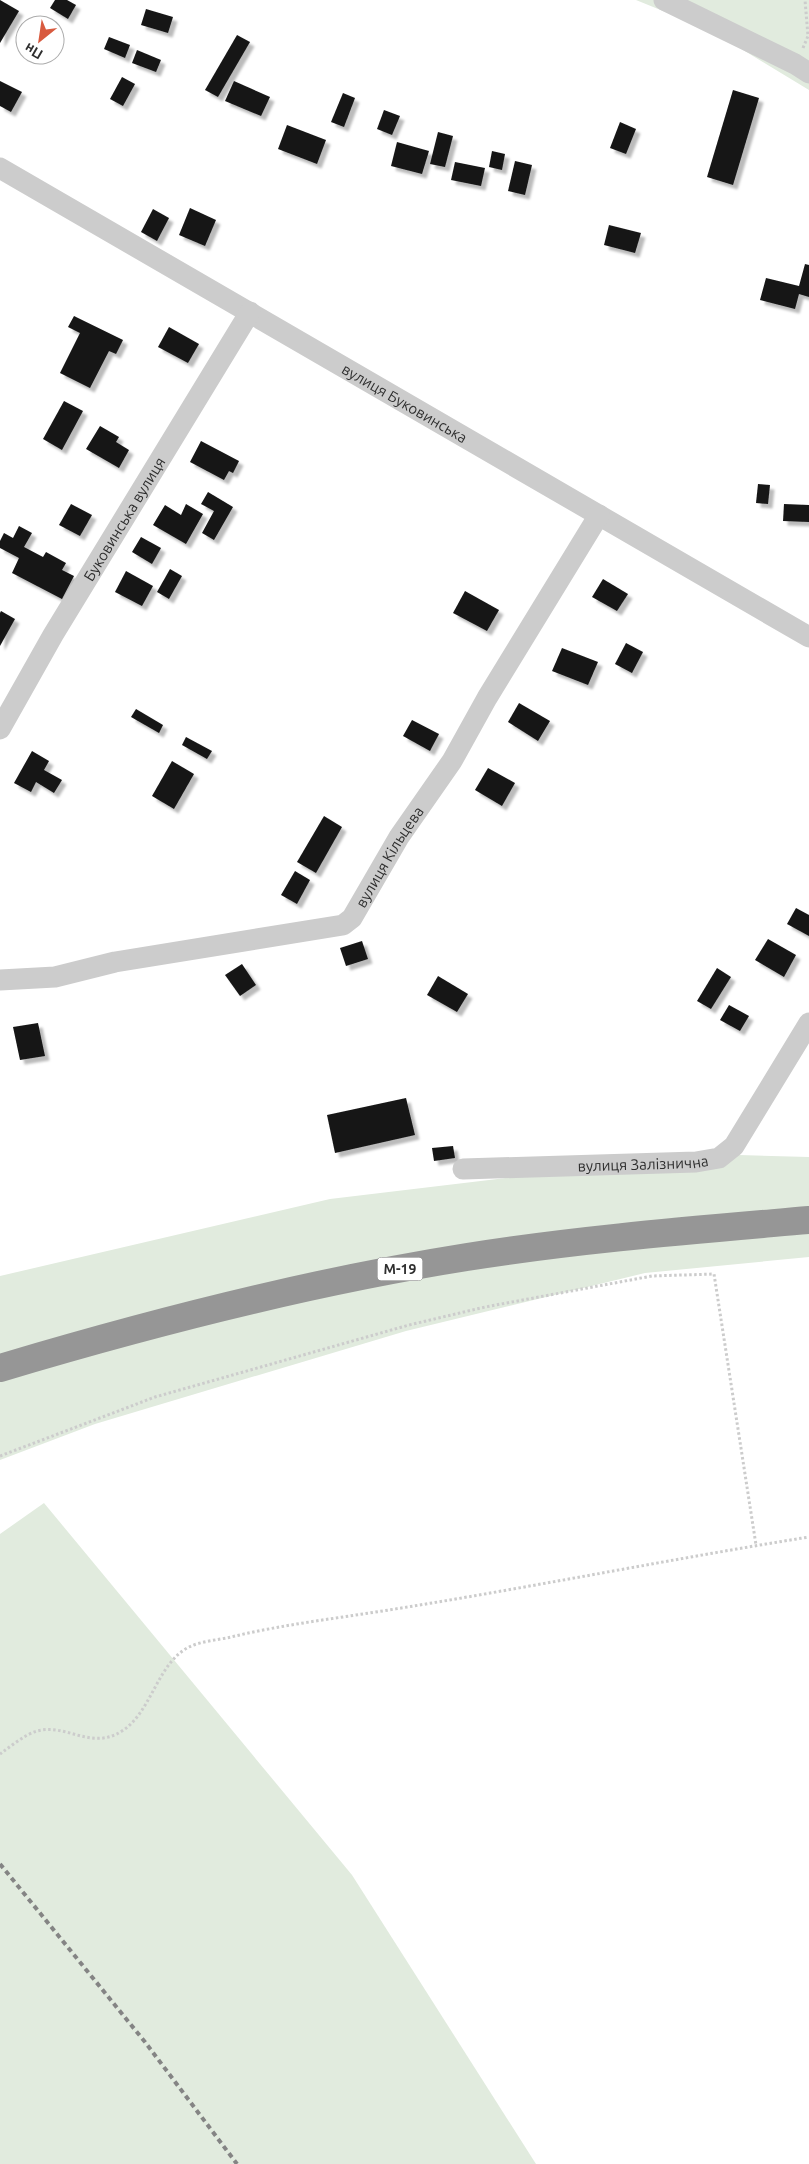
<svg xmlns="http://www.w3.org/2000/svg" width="809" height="2164" viewBox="0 0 809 2164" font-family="Ubuntu,sans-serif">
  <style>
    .green { fill: #e1ebde }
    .building { fill: #161616; filter: url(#shadow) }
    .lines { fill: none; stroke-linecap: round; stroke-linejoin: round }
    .path { stroke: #ccc; stroke-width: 3; stroke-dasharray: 2.5 2.5; stroke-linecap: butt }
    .minor { stroke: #ccc; stroke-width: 21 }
    .highway { stroke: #969696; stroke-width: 28 }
    .rail { stroke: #848484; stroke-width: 4; stroke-dasharray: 5 4; stroke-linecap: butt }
    .labels { text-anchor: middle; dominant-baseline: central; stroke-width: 5; stroke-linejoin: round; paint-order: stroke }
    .shield { fill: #fff; stroke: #6d6d6d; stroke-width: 1 }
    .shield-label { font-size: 14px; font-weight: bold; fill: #2f2f2f }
    .street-label { font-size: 15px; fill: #2f2f2f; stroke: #fff }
  </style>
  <defs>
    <filter id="shadow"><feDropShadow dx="4.5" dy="4.5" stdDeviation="1" flood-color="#0004"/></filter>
  </defs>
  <rect width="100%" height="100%" fill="#fff"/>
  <g class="green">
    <path d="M 636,0 L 809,0 L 809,90 L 712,31 Z"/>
    <path d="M 706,1154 L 809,1157 L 809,1257 L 645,1273 L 406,1331 L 95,1424 L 0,1460 L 0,1276 L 330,1199 Z"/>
    <path d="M 44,1503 L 352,1875 L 536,2164 L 0,2164 L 0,1534 Z"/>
  </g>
  <g class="building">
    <path d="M 0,0 L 19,11 L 0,43 Z"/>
    <path d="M 55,0 L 67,0 L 76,5 L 68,19 L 50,8 Z"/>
    <path d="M 146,9 L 173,17 L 168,33 L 141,25 Z"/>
    <path d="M 237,35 L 250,42 L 218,97 L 205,90 Z"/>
    <path d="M 109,37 L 130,45 L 125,58 L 104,49 Z"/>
    <path d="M 137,50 L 161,60 L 156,72 L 132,63 Z"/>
    <path d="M 122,77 L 135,84 L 123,106 L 110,99 Z"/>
    <path d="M 0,81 L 22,92 L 11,112 L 0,106 Z"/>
    <path d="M 234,81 L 270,97 L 261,116 L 225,101 Z"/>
    <path d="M 733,90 L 759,98 L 733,185 L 707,177 Z"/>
    <path d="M 343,93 L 355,98 L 344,127 L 331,122 Z"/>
    <path d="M 384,110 L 400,116 L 392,135 L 377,129 Z"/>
    <path d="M 620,122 L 636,129 L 626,154 L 610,148 Z"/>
    <path d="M 287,125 L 326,140 L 317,164 L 278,149 Z"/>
    <path d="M 438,132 L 453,136 L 445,167 L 430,164 Z"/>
    <path d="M 397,142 L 429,151 L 422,174 L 391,166 Z"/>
    <path d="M 492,151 L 505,154 L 502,170 L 489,167 Z"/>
    <path d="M 515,161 L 532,165 L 525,195 L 508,191 Z"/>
    <path d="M 455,162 L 485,168 L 481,186 L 451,180 Z"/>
    <path d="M 190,208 L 216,220 L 205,246 L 179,235 Z"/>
    <path d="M 153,209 L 169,218 L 157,241 L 141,232 Z"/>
    <path d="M 609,225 L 641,233 L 635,253 L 604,245 Z"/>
    <path d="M 805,264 L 809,265 L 809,297 L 799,294 L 795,309 L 760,300 L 766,278 L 799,286 Z"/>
    <path d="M 74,316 L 123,340 L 116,354 L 109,351 L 90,388 L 60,373 L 80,333 L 68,327 Z"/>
    <path d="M 169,327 L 199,344 L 188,363 L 158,347 Z"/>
    <path d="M 64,401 L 83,411 L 62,450 L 43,439 Z"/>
    <path d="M 100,426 L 119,437 L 116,442 L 129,450 L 119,468 L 86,449 Z"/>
    <path d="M 201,441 L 239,461 L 233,473 L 229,471 L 224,480 L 190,462 Z"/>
    <path d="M 758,484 L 770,485 L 768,504 L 756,503 Z"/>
    <path d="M 208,492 L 233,507 L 214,540 L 202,533 L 214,511 L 201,504 Z"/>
    <path d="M 71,504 L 92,515 L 80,536 L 59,525 Z"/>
    <path d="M 186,504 L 203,514 L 186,544 L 153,525 L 165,505 L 181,515 Z"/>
    <path d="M 784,504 L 809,505 L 809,522 L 783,521 Z"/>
    <path d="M 19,526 L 32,533 L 24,547 L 43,557 L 46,552 L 66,563 L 62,570 L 74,576 L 62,599 L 12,573 L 19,558 L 0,548 L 0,541 L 4,533 L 13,538 Z"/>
    <path d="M 141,537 L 161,548 L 152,564 L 132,552 Z"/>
    <path d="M 170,569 L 182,576 L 169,599 L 157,592 Z"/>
    <path d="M 126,571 L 153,586 L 142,606 L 115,592 Z"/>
    <path d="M 603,579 L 628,594 L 617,611 L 592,597 Z"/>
    <path d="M 465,591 L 499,610 L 487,631 L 453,613 Z"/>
    <path d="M 1,611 L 15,619 L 0,646 L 0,613 Z"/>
    <path d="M 626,643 L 643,652 L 632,673 L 615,664 Z"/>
    <path d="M 562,648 L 598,662 L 588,685 L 552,671 Z"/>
    <path d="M 519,703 L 550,721 L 538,741 L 508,722 Z"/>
    <path d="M 136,709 L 163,725 L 159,733 L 131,717 Z"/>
    <path d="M 412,720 L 439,734 L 430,751 L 403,736 Z"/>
    <path d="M 186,737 L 212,751 L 207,759 L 182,745 Z"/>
    <path d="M 32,751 L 49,761 L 44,770 L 62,780 L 54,793 L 36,782 L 31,792 L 14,783 Z"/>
    <path d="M 172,761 L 194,774 L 174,809 L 152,796 Z"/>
    <path d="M 488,768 L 515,783 L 502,806 L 475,790 Z"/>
    <path d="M 324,816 L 342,827 L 316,873 L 297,862 Z"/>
    <path d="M 295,871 L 310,880 L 297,904 L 281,895 Z"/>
    <path d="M 796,908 L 809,915 L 809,936 L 787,924 Z"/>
    <path d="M 768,939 L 796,955 L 784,977 L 755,960 Z"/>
    <path d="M 362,941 L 368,959 L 346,966 L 340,948 Z"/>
    <path d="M 242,964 L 256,985 L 240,996 L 225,975 Z"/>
    <path d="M 717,968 L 731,977 L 711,1009 L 697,1001 Z"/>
    <path d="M 438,976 L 468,994 L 457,1012 L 427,995 Z"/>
    <path d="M 729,1005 L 749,1016 L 740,1031 L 720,1020 Z"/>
    <path d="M 38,1023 L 45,1056 L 20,1060 L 13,1027 Z"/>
    <path d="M 406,1098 L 415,1135 L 335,1153 L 327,1115 Z"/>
    <path d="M 453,1146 L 455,1158 L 434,1161 L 432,1148 Z"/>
  </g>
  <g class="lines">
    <g class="path">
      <path d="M 803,48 L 808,36 L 805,0"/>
      <path d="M 0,1456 L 155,1397 L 409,1325 L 485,1307 L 652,1276 L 714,1274 L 756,1545"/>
      <path d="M 0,1754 C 11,1746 24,1735 37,1731 C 67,1723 91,1751 122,1731 C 152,1712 157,1663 189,1647 C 201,1641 218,1640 231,1637 C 285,1624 340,1618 395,1609 C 533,1587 671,1559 809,1537"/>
    </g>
    <g class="minor">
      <path d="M 664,0 L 795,64 L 809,73"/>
      <path id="s1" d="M 0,168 L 809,637"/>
      <path id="s2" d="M 0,729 L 53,635 L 250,312"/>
      <path id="s3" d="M 0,980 L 55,977 L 115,962 L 343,925 L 352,918 L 399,837 L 452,761 L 487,698 L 599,515"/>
      <path id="s4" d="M 463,1169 L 696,1162 L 719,1158 L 734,1146 L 809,1023"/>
    </g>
    <path class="highway" d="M 0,1368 C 154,1322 309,1282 467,1257 C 580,1239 695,1230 809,1220"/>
    <path class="rail" d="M 0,1864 L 145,2042 L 237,2164"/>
  </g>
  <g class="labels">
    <rect class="shield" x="377.5" y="1257.5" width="45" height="23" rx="4"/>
    <g class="shield-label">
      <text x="400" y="1269">М-19</text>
    </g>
    <g class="street-label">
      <text stroke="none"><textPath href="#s1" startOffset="468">вулиця Буковинська</textPath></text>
      <text stroke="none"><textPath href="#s2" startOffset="244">Буковинська вулиця</textPath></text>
      <text stroke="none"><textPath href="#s3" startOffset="431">вулиця Кільцева</textPath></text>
      <text stroke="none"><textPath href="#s4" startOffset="180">вулиця Залізнична</textPath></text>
    </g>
  </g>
  <g transform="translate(40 40) rotate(210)"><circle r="24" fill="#ffffff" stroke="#acacac"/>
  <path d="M0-4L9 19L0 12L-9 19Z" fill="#d85a3f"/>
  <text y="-8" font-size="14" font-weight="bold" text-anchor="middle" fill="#2f2f2f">Пн</text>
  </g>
</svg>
